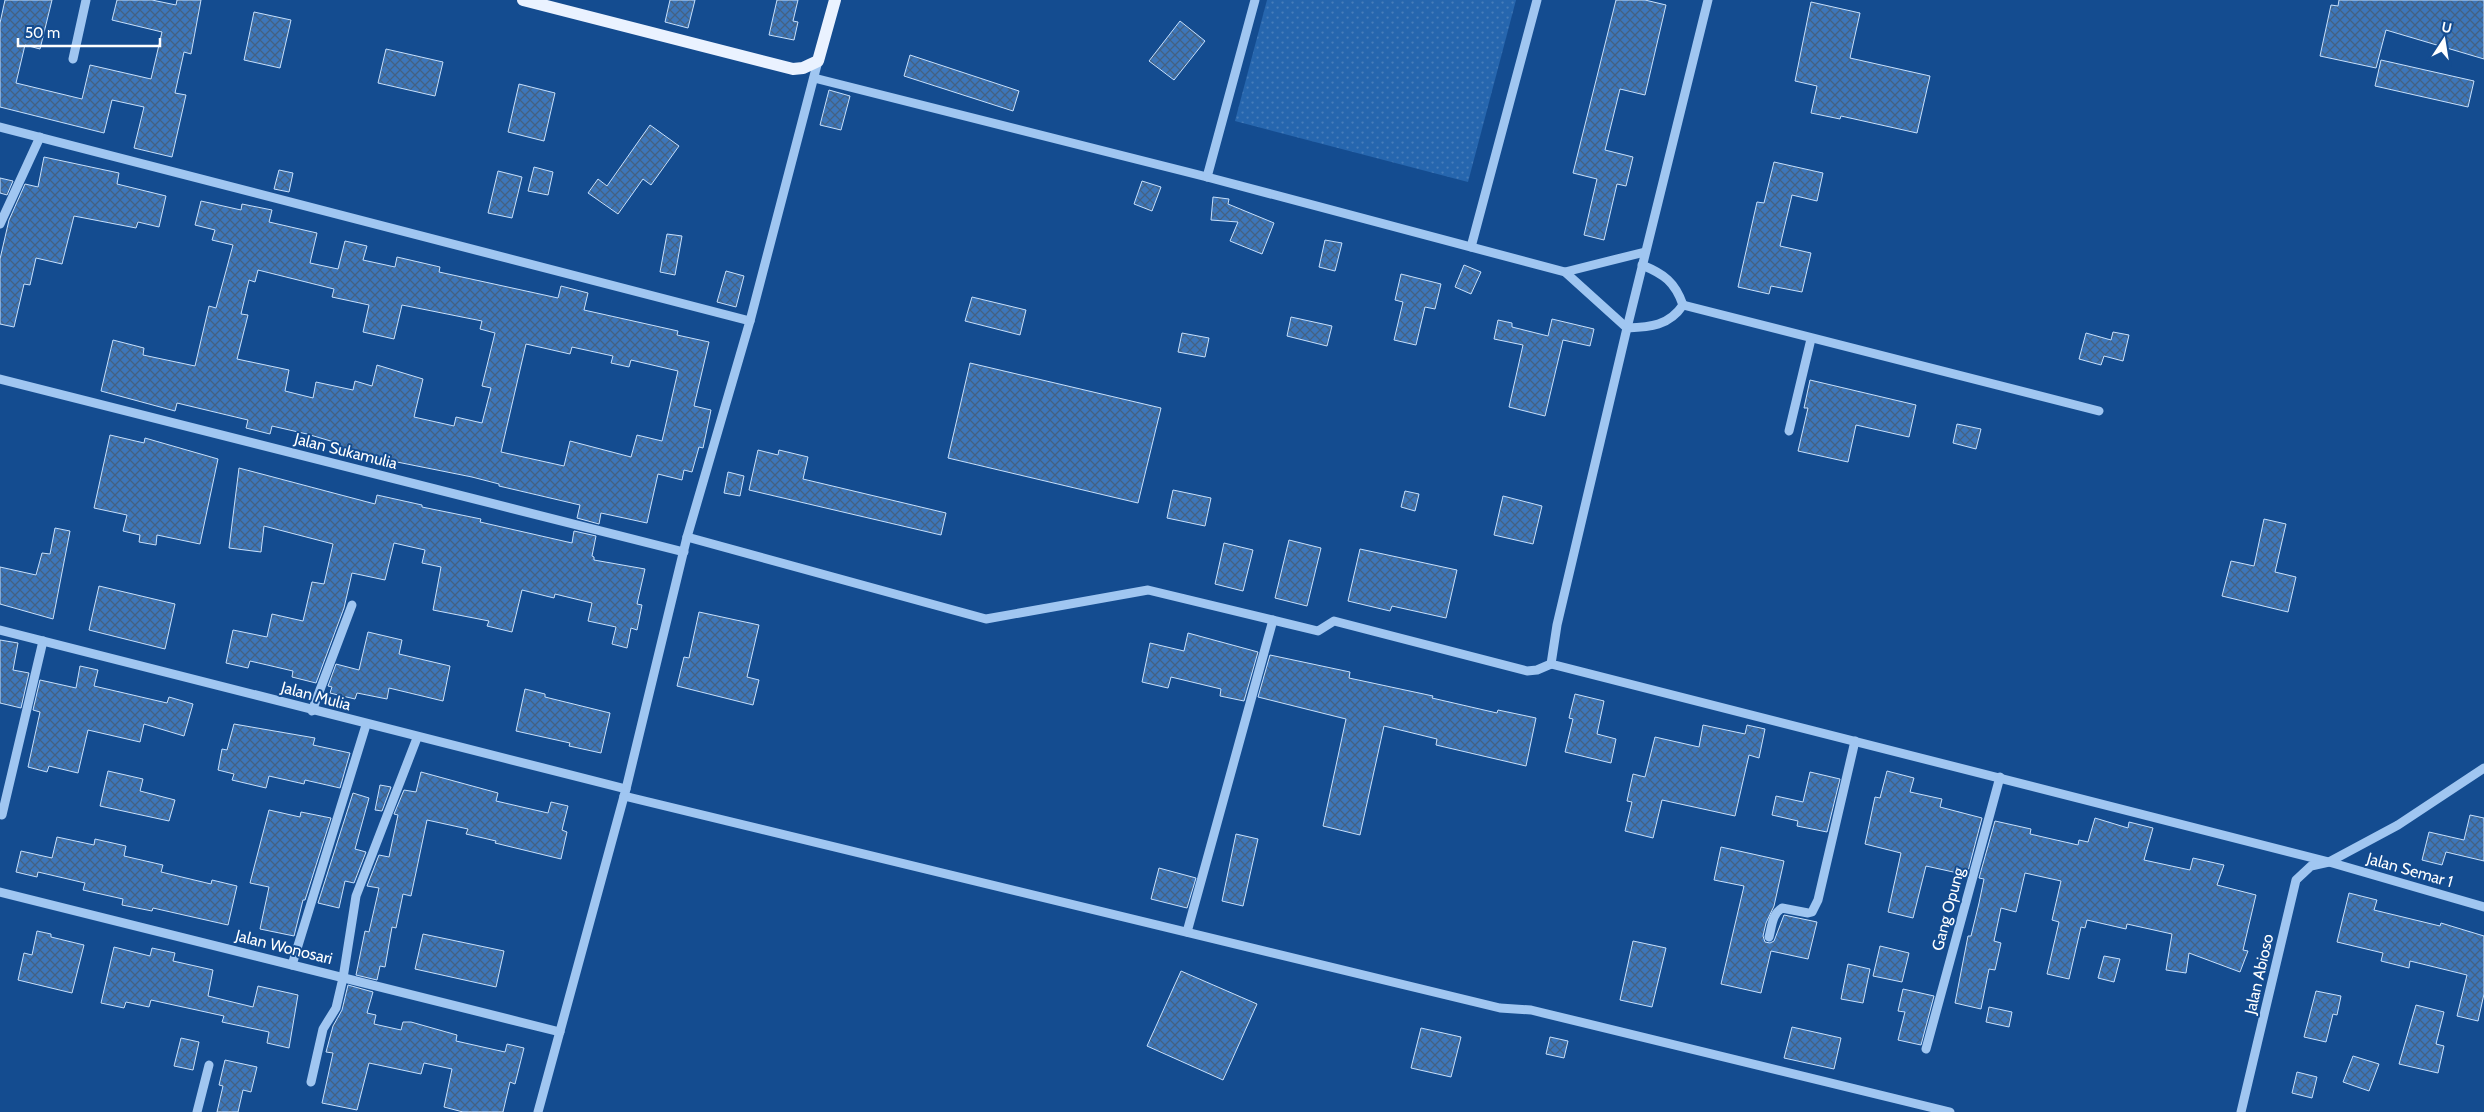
<svg xmlns="http://www.w3.org/2000/svg" width="2484" height="1112" viewBox="0 0 2484 1112" font-family="Cabin,sans-serif">
  <style>
    .green { fill: url(#green-dots) }
    .building { fill: url(#building-cross-hatch); stroke: #c7e0fc; fill-rule: evenodd }
    .lines { fill: none; stroke-linecap: round; stroke-linejoin: round }
    .minor { stroke: #a0c6f1; stroke-width: 9 }
    .major { stroke: #eaf2ff; stroke-width: 12 }
    .labels { text-anchor: middle; dominant-baseline: central; stroke-width: 4; stroke-linejoin: round; paint-order: stroke }
    .street-label { font-size: 16px; fill: #fff; stroke: #144c90 }
  </style>
  <defs>
    <pattern id="green-dots" width="8" height="8" patternUnits="userSpaceOnUse" patternTransform="scale(1.25)"><rect width="8" height="8" fill="#2666ae"/><path d="M2 2h.1M6 6h.1" fill="none" stroke="#477dba" stroke-width="1.8" stroke-linecap="round"/></pattern>
    <pattern id="building-cross-hatch" width="8" height="8" patternUnits="userSpaceOnUse" patternTransform="scale(1.25)"><rect width="8" height="8" fill="#3d76b9"/><path d="M0 0l8 8M0 8l8-8" fill="none" stroke="#446182"/></pattern>
  </defs>
  <rect width="100%" height="100%" fill="#144c90"/>
  <path class="green" d="M 1267,0 L 1516,0 L 1468,182 L 1235,121 Z"/>
  <g class="building">
    <path d="M 5,0 L 52,0 L 40,49 L 25,45 L 16,83 L 82,99 L 90,65 L 151,79 L 162,32 L 112,20 L 117,0 L 152,0 L 176,5 L 177,0 L 201,0 L 191,54 L 184,52 L 175,93 L 186,95 L 172,157 L 134,148 L 144,107 L 112,100 L 104,133 L 0,107 L 0,23 Z"/>
    <path d="M 670,0 L 695,0 L 688,28 L 665,22 Z"/>
    <path d="M 777,0 L 798,0 L 793,21 L 798,22 L 794,40 L 769,35 Z"/>
    <path d="M 1616,0 L 1645,0 L 1666,5 L 1645,95 L 1620,89 L 1605,150 L 1633,157 L 1626,186 L 1617,184 L 1604,240 L 1584,235 L 1597,179 L 1573,173 Z"/>
    <path d="M 2339,0 L 2484,0 L 2484,59 L 2386,30 L 2376,68 L 2320,56 L 2331,5 L 2338,6 Z"/>
    <path d="M 1811,2 L 1860,13 L 1850,58 L 1930,76 L 1917,133 L 1841,116 L 1840,119 L 1811,113 L 1817,86 L 1795,81 Z"/>
    <path d="M 254,12 L 291,20 L 280,68 L 244,60 Z"/>
    <path d="M 1180,21 L 1205,41 L 1174,80 L 1149,61 Z"/>
    <path d="M 386,49 L 443,62 L 435,96 L 378,83 Z"/>
    <path d="M 910,55 L 1019,91 L 1013,111 L 904,76 Z"/>
    <path d="M 2381,60 L 2474,81 L 2468,107 L 2375,86 Z"/>
    <path d="M 519,84 L 555,93 L 544,141 L 508,132 Z"/>
    <path d="M 829,90 L 850,96 L 841,130 L 820,125 Z"/>
    <path d="M 650,125 L 679,146 L 651,185 L 643,179 L 618,214 L 588,193 L 598,179 L 607,186 Z"/>
    <path d="M 44,157 L 119,173 L 117,184 L 166,196 L 159,227 L 138,222 L 136,228 L 74,216 L 62,264 L 36,258 L 30,285 L 24,284 L 14,327 L 0,324 L 0,259 L 9,220 L 25,184 L 38,187 Z"/>
    <path d="M 1774,162 L 1823,173 L 1817,201 L 1792,195 L 1780,246 L 1811,253 L 1802,292 L 1771,286 L 1769,294 L 1738,287 L 1757,202 L 1764,203 Z"/>
    <path d="M 534,167 L 553,172 L 548,195 L 528,191 Z"/>
    <path d="M 279,170 L 293,173 L 289,192 L 274,189 Z"/>
    <path d="M 498,171 L 522,177 L 512,218 L 488,213 Z"/>
    <path d="M 0,178 L 13,181 L 7,195 L 0,193 Z"/>
    <path d="M 1142,181 L 1161,187 L 1152,211 L 1134,204 Z"/>
    <path d="M 1213,197 L 1229,199 L 1228,204 L 1274,223 L 1262,254 L 1230,241 L 1238,222 L 1211,220 Z"/>
    <path d="M 201,201 L 241,210 L 242,204 L 272,210 L 269,222 L 317,233 L 310,263 L 338,269 L 345,241 L 367,246 L 363,260 L 395,267 L 397,257 L 440,267 L 439,272 L 558,298 L 561,286 L 588,293 L 584,310 L 678,331 L 677,335 L 709,342 L 694,406 L 711,410 L 703,448 L 699,447 L 692,472 L 684,470 L 682,480 L 658,474 L 647,523 L 601,513 L 599,524 L 577,518 L 580,505 L 499,486 L 499,484 L 472,477 L 387,460 L 333,446 L 334,442 L 307,434 L 272,426 L 270,434 L 246,428 L 248,420 L 227,415 L 177,403 L 175,411 L 101,391 L 113,340 L 144,348 L 143,355 L 195,366 L 209,306 L 216,308 L 233,245 L 212,240 L 215,230 L 195,225 ZM 258,270 L 334,289 L 332,297 L 369,305 L 363,332 L 394,339 L 402,305 L 482,321 L 480,329 L 495,333 L 482,386 L 491,388 L 482,423 L 456,417 L 454,426 L 414,417 L 423,379 L 377,365 L 372,386 L 355,381 L 353,390 L 316,382 L 313,398 L 285,391 L 289,370 L 237,359 L 248,315 L 241,314 L 249,280 L 255,282 ZM 526,344 L 570,354 L 572,347 L 613,356 L 611,363 L 629,367 L 631,360 L 678,371 L 662,441 L 637,435 L 631,457 L 570,441 L 564,466 L 501,452 Z"/>
    <path d="M 667,234 L 682,236 L 675,275 L 660,272 Z"/>
    <path d="M 1325,240 L 1342,243 L 1335,271 L 1319,267 Z"/>
    <path d="M 1464,265 L 1481,272 L 1471,294 L 1455,287 Z"/>
    <path d="M 726,271 L 744,276 L 736,307 L 717,302 Z"/>
    <path d="M 1401,274 L 1441,284 L 1435,309 L 1425,307 L 1416,345 L 1394,340 L 1403,302 L 1395,300 Z"/>
    <path d="M 972,297 L 1026,310 L 1020,335 L 965,321 Z"/>
    <path d="M 1291,317 L 1332,326 L 1327,346 L 1287,336 Z"/>
    <path d="M 1552,319 L 1594,329 L 1590,346 L 1563,340 L 1545,416 L 1509,407 L 1523,345 L 1494,339 L 1498,320 L 1512,323 L 1512,327 L 1548,336 Z"/>
    <path d="M 2113,332 L 2129,335 L 2123,361 L 2104,356 L 2101,365 L 2079,359 L 2086,333 L 2111,340 Z"/>
    <path d="M 1182,333 L 1209,338 L 1205,357 L 1178,352 Z"/>
    <path d="M 970,363 L 1161,408 L 1138,503 L 948,458 Z"/>
    <path d="M 1810,380 L 1916,405 L 1909,437 L 1856,425 L 1848,462 L 1798,451 L 1808,408 L 1804,408 Z"/>
    <path d="M 1957,424 L 1981,429 L 1976,449 L 1953,443 Z"/>
    <path d="M 110,435 L 144,443 L 145,438 L 218,459 L 200,544 L 157,535 L 156,545 L 139,542 L 140,535 L 123,531 L 127,515 L 94,508 Z"/>
    <path d="M 758,450 L 778,455 L 779,450 L 808,457 L 803,479 L 946,513 L 941,535 L 749,490 Z"/>
    <path d="M 239,468 L 375,504 L 377,495 L 422,505 L 422,507 L 481,519 L 480,522 L 572,543 L 574,531 L 596,536 L 592,556 L 594,557 L 594,560 L 645,569 L 637,604 L 642,605 L 637,630 L 631,628 L 627,648 L 612,644 L 616,627 L 588,621 L 592,603 L 555,594 L 554,598 L 522,590 L 512,632 L 487,626 L 489,621 L 433,610 L 441,567 L 422,563 L 425,550 L 394,543 L 385,580 L 352,573 L 344,608 L 316,683 L 292,677 L 293,671 L 250,661 L 248,668 L 226,663 L 233,630 L 267,637 L 272,614 L 303,621 L 312,582 L 324,584 L 333,544 L 264,526 L 261,552 L 229,548 Z"/>
    <path d="M 728,472 L 744,476 L 740,496 L 724,493 Z"/>
    <path d="M 1173,490 L 1211,498 L 1205,526 L 1167,518 Z"/>
    <path d="M 1405,491 L 1419,494 L 1415,511 L 1401,507 Z"/>
    <path d="M 1503,496 L 1542,506 L 1533,544 L 1494,535 Z"/>
    <path d="M 2264,519 L 2286,524 L 2275,572 L 2296,577 L 2288,612 L 2222,596 L 2231,561 L 2254,566 Z"/>
    <path d="M 55,528 L 70,531 L 53,619 L 0,604 L 0,567 L 36,575 L 42,553 L 50,554 Z"/>
    <path d="M 1289,540 L 1321,548 L 1307,606 L 1275,598 Z"/>
    <path d="M 1224,543 L 1253,550 L 1243,591 L 1215,584 Z"/>
    <path d="M 1360,549 L 1457,570 L 1446,618 L 1392,606 L 1390,611 L 1348,601 Z"/>
    <path d="M 99,586 L 175,604 L 165,649 L 89,630 Z"/>
    <path d="M 699,612 L 759,625 L 747,677 L 759,680 L 753,705 L 677,686 L 684,657 L 689,658 Z"/>
    <path d="M 368,632 L 402,640 L 399,654 L 450,666 L 443,701 L 389,688 L 387,699 L 357,693 L 355,699 L 330,693 L 332,687 L 328,686 L 336,664 L 359,670 Z"/>
    <path d="M 1188,633 L 1258,652 L 1244,701 L 1220,696 L 1221,689 L 1171,677 L 1168,688 L 1142,682 L 1150,643 L 1184,651 Z"/>
    <path d="M 0,640 L 18,643 L 13,670 L 29,673 L 21,708 L 0,703 Z"/>
    <path d="M 1270,655 L 1350,672 L 1349,678 L 1433,696 L 1432,698 L 1497,713 L 1498,710 L 1536,718 L 1526,766 L 1436,745 L 1437,739 L 1384,726 L 1360,835 L 1323,826 L 1346,719 L 1258,697 Z"/>
    <path d="M 80,666 L 98,670 L 94,686 L 167,703 L 169,697 L 193,704 L 184,736 L 144,724 L 140,742 L 88,730 L 78,773 L 49,766 L 47,772 L 28,767 L 40,712 L 33,710 L 40,680 L 76,688 Z"/>
    <path d="M 525,689 L 545,694 L 545,697 L 610,713 L 601,753 L 569,746 L 570,743 L 516,731 Z"/>
    <path d="M 1575,694 L 1604,701 L 1597,734 L 1616,739 L 1611,763 L 1565,752 L 1573,719 L 1569,718 Z"/>
    <path d="M 234,724 L 315,738 L 313,745 L 350,753 L 340,788 L 305,780 L 304,784 L 269,776 L 266,788 L 232,780 L 234,774 L 218,770 L 222,749 L 227,750 Z"/>
    <path d="M 1703,725 L 1745,734 L 1747,725 L 1765,729 L 1759,758 L 1749,755 L 1735,816 L 1662,800 L 1653,838 L 1625,831 L 1632,802 L 1627,801 L 1633,774 L 1645,777 L 1655,737 L 1699,747 Z"/>
    <path d="M 108,771 L 143,779 L 140,791 L 175,800 L 169,821 L 100,806 Z"/>
    <path d="M 1887,771 L 1914,778 L 1910,792 L 1942,799 L 1940,807 L 1982,818 L 1967,875 L 1926,866 L 1913,918 L 1888,912 L 1901,853 L 1865,844 L 1875,797 L 1880,798 Z"/>
    <path d="M 421,772 L 498,793 L 496,801 L 548,813 L 551,802 L 568,806 L 562,830 L 567,832 L 561,859 L 495,843 L 496,841 L 466,834 L 468,829 L 427,820 L 411,896 L 403,894 L 396,928 L 392,927 L 385,967 L 380,966 L 377,980 L 356,975 L 365,931 L 369,932 L 379,888 L 367,886 L 379,855 L 389,857 L 398,815 L 394,814 L 404,790 L 416,792 Z"/>
    <path d="M 1810,772 L 1840,779 L 1827,832 L 1797,826 L 1798,821 L 1772,815 L 1776,796 L 1803,802 Z"/>
    <path d="M 380,785 L 391,787 L 382,811 L 375,810 Z"/>
    <path d="M 353,793 L 369,798 L 355,849 L 366,852 L 354,883 L 345,881 L 339,908 L 318,903 Z"/>
    <path d="M 269,810 L 300,817 L 301,812 L 331,818 L 305,900 L 303,900 L 294,936 L 260,929 L 269,887 L 250,883 Z"/>
    <path d="M 2470,815 L 2484,818 L 2484,861 L 2446,852 L 2442,865 L 2422,860 L 2429,832 L 2464,840 Z"/>
    <path d="M 2095,818 L 2128,828 L 2129,822 L 2153,828 L 2144,860 L 2190,870 L 2193,858 L 2224,865 L 2217,885 L 2256,895 L 2243,950 L 2248,951 L 2240,972 L 2189,953 L 2186,973 L 2166,970 L 2172,934 L 2127,924 L 2126,929 L 2087,920 L 2085,928 L 2081,927 L 2069,979 L 2047,974 L 2059,922 L 2052,920 L 2061,881 L 2025,873 L 2016,912 L 2001,908 L 1994,941 L 2001,943 L 1995,970 L 1989,969 L 1981,1009 L 1955,1003 L 1968,936 L 1971,936 L 1979,903 L 1984,879 L 1979,878 L 1995,821 L 2031,829 L 2030,834 L 2078,845 L 2079,840 L 2088,842 Z"/>
    <path d="M 1236,834 L 1258,839 L 1243,906 L 1222,901 Z"/>
    <path d="M 57,837 L 94,845 L 95,839 L 126,846 L 124,856 L 163,865 L 161,872 L 211,884 L 212,880 L 237,886 L 228,925 L 153,908 L 152,911 L 122,905 L 123,899 L 83,890 L 85,883 L 38,872 L 37,877 L 16,872 L 21,851 L 52,858 Z"/>
    <path d="M 1721,847 L 1784,861 L 1774,906 L 1766,923 L 1763,936 L 1765,942 L 1770,943 L 1774,941 L 1784,915 L 1817,922 L 1808,959 L 1771,951 L 1761,993 L 1721,984 L 1744,886 L 1714,880 Z"/>
    <path d="M 1159,868 L 1196,878 L 1187,908 L 1151,899 Z"/>
    <path d="M 2349,893 L 2377,900 L 2374,910 L 2440,926 L 2441,923 L 2484,936 L 2484,994 L 2478,1021 L 2457,1016 L 2467,975 L 2410,961 L 2409,968 L 2381,961 L 2383,953 L 2337,942 Z"/>
    <path d="M 37,931 L 51,934 L 51,937 L 84,945 L 72,993 L 18,980 L 24,953 L 32,955 Z"/>
    <path d="M 423,934 L 504,951 L 496,987 L 415,969 Z"/>
    <path d="M 1633,941 L 1666,948 L 1652,1007 L 1620,1000 Z"/>
    <path d="M 1880,946 L 1909,953 L 1902,982 L 1873,976 Z"/>
    <path d="M 114,947 L 150,956 L 152,948 L 175,953 L 173,961 L 213,970 L 208,996 L 253,1007 L 258,986 L 298,995 L 289,1048 L 267,1043 L 269,1032 L 222,1022 L 224,1016 L 151,1000 L 149,1007 L 126,1002 L 124,1008 L 101,1003 Z"/>
    <path d="M 2104,956 L 2120,959 L 2114,982 L 2098,978 Z"/>
    <path d="M 1848,964 L 1870,969 L 1863,1003 L 1841,999 Z"/>
    <path d="M 1181,971 L 1257,1004 L 1223,1080 L 1147,1046 Z"/>
    <path d="M 348,985 L 373,992 L 367,1013 L 376,1015 L 374,1024 L 401,1030 L 403,1022 L 411,1022 L 457,1035 L 456,1041 L 505,1052 L 507,1044 L 524,1048 L 515,1084 L 510,1082 L 503,1112 L 463,1112 L 444,1107 L 452,1069 L 424,1063 L 421,1074 L 369,1063 L 357,1110 L 322,1103 L 333,1053 L 326,1052 L 333,1026 L 342,1010 Z"/>
    <path d="M 1903,989 L 1934,996 L 1921,1045 L 1898,1040 L 1905,1012 L 1898,1011 Z"/>
    <path d="M 2316,991 L 2341,996 L 2337,1015 L 2333,1014 L 2326,1042 L 2304,1037 Z"/>
    <path d="M 2416,1005 L 2444,1012 L 2436,1044 L 2444,1046 L 2438,1073 L 2399,1064 Z"/>
    <path d="M 1989,1007 L 2012,1012 L 2009,1027 L 1986,1022 Z"/>
    <path d="M 1792,1027 L 1841,1038 L 1834,1069 L 1784,1058 Z"/>
    <path d="M 1421,1028 L 1461,1037 L 1451,1077 L 1411,1068 Z"/>
    <path d="M 1550,1037 L 1568,1041 L 1564,1058 L 1546,1054 Z"/>
    <path d="M 181,1038 L 199,1042 L 193,1070 L 174,1066 Z"/>
    <path d="M 2353,1056 L 2379,1064 L 2369,1091 L 2343,1082 Z"/>
    <path d="M 225,1060 L 257,1067 L 251,1092 L 243,1090 L 238,1112 L 217,1112 L 223,1086 L 219,1085 Z"/>
    <path d="M 2297,1072 L 2317,1077 L 2312,1098 L 2292,1093 Z"/>
  </g>
  <g class="lines">
    <g class="minor">
      <path d="M 1708,0 L 1627,328 L 1557,625 L 1551,664 L 2329,862 L 2484,907"/>
      <path d="M 73,59 L 86,0"/>
      <path d="M 814,78 L 1207,177 L 1565,272 L 1627,328 C 1650,327 1669,326 1683,305"/>
      <path d="M 0,127 L 750,321"/>
      <path d="M 1207,177 L 1255,0"/>
      <path d="M 0,224 L 40,137"/>
      <path d="M 1471,247 L 1537,0"/>
      <path d="M 1642,265 C 1664,274 1675,282 1683,305"/>
      <path d="M 1565,272 L 1645,252"/>
      <path d="M 1683,305 L 2099,411"/>
      <path d="M 0,379 L 684,552"/>
      <path d="M 1789,431 L 1811,339"/>
      <path d="M 687,537 L 986,619 L 1148,590 L 1318,631 L 1334,621 L 1527,671 L 1537,670 L 1551,664"/>
      <path d="M 0,630 L 626,789"/>
      <path d="M 312,711 L 352,605"/>
      <path d="M 624,796 L 1500,1008 L 1531,1010 L 1950,1112"/>
      <path d="M 2,815 L 43,641"/>
      <path d="M 0,892 L 560,1032"/>
      <path d="M 1187,932 L 1273,620"/>
      <path d="M 1769,937 C 1772,926 1772,914 1782,908 L 1808,913 L 1812,912 L 1818,900 L 1855,741"/>
      <path d="M 292,965 L 366,725"/>
      <path d="M 1926,1049 L 2000,777"/>
      <path d="M 311,1082 L 323,1029 L 336,1008 L 343,978 L 356,896 L 417,738"/>
      <path d="M 197,1112 L 209,1065"/>
      <path d="M 538,1112 L 626,789 L 687,537 L 750,321 L 818,61"/>
      <path d="M 2241,1112 L 2296,880 L 2311,866 L 2329,862 L 2398,825 L 2484,768"/>
    </g>
    <path class="major" d="M 523,0 L 793,69 L 803,68 L 818,61 L 835,0"/>
  </g>
  <g class="labels">
    <g class="street-label">
      <text transform="translate(346 451) rotate(14)">Jalan Sukamulia</text>
      <text transform="translate(316 696) rotate(15)">Jalan Mulia</text>
      <text transform="translate(2410 870) rotate(16)">Jalan Semar 1</text>
      <text transform="translate(1948 909) rotate(-75)">Gang Opung</text>
      <text transform="translate(284 947) rotate(14)">Jalan Wonosari</text>
      <text transform="translate(2259 974) rotate(-77)">Jalan Abioso</text>
    </g>
  </g>
  <g transform="translate(2444 40) rotate(12)" stroke="#144c90" stroke-width="4" paint-order="stroke">
  <path d="M0-4L9 19L0 12L-9 19Z" fill="#ffffff"/>
  <text y="-8" font-size="14" font-weight="bold" text-anchor="middle" fill="#ffffff">U</text>
  </g>
  <path d="M18 38v8h142v-8" fill="none" stroke="#ffffff" stroke-width="2.5"/>
  <text x="25" y="38" font-size="15" fill="#ffffff" stroke="#144c90" stroke-width="4" paint-order="stroke">50 m</text>
</svg>
